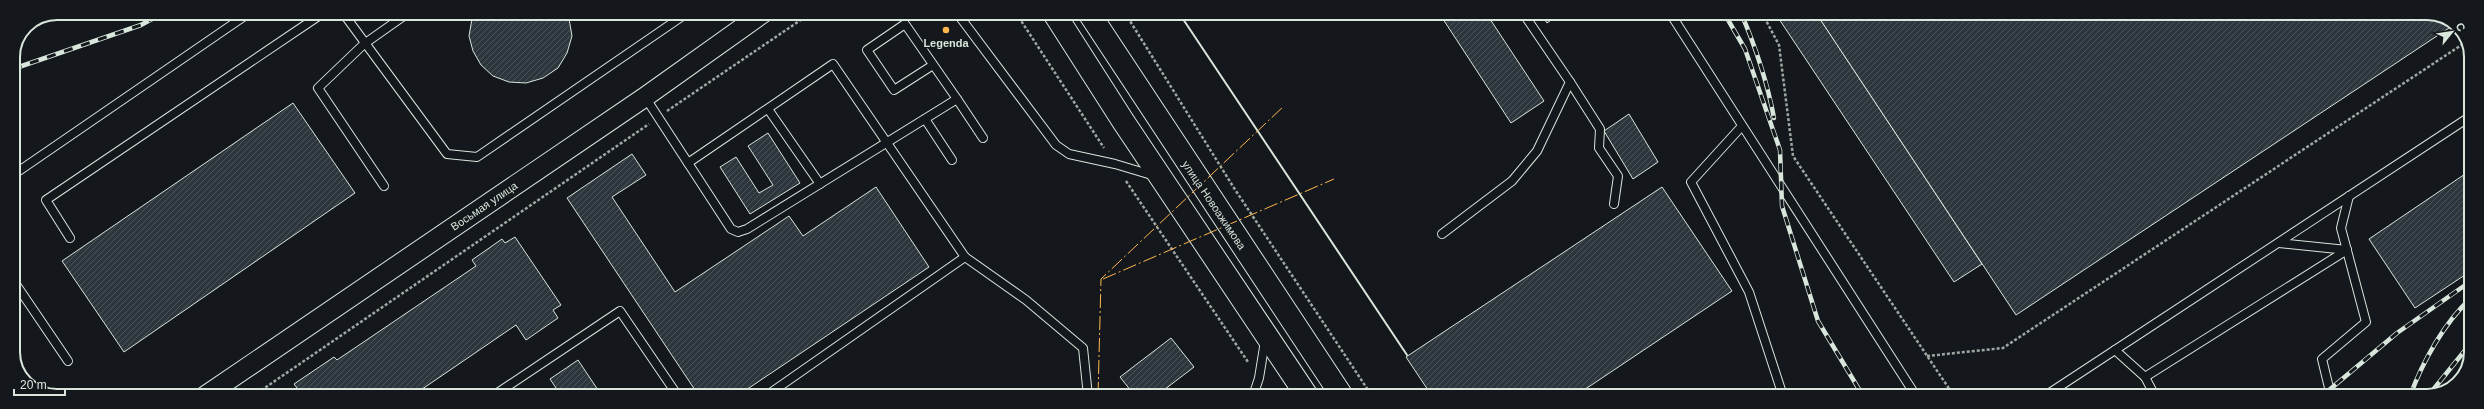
<svg xmlns="http://www.w3.org/2000/svg" width="2484" height="409" viewBox="0 0 2484 409" font-family="Helvetica,sans-serif">
  <style>
    .building { fill: url(#building-hatch); stroke: #d8e6dc }
    .lines { fill: none; stroke-linecap: round; stroke-linejoin: round }
    .service-casing { stroke: #d8e6dc; stroke-width: 10 }
    .tertiary-casing { stroke: #d8e6dc; stroke-width: 21 }
    .secondary-casing { stroke: #d8e6dc; stroke-width: 24 }
    .path { stroke: #9da8a2; stroke-width: 2.5; stroke-dasharray: 3 2; stroke-linecap: butt }
    .service { stroke: #14181c; stroke-width: 8 }
    .tertiary { stroke: #14181c; stroke-width: 19 }
    .secondary { stroke: #14181c; stroke-width: 22 }
    .rail-casing { stroke: #d8e6dc; stroke-width: 4.5 }
    .rail { stroke: #14181c; stroke-width: 3; stroke-dasharray: 9; stroke-linecap: butt }
    .wall { stroke: #d8e6dc; stroke-width: 2 }
    .power { stroke: #ffb74d; stroke-width: 1; stroke-dasharray: 14 3 2 3; stroke-linecap: butt }
    .poi-dot { fill: #ffb74d; stroke: #14181c; stroke-width: 1.5 }
    .labels { text-anchor: middle; dominant-baseline: central; stroke-width: 3; stroke-linejoin: round; paint-order: stroke }
    .poi-label { font-size: 11px; font-weight: bold; fill: #d8e6dc; stroke: #14181c }
    .street-label { font-size: 11px; fill: #d8e6dc; stroke: #14181c }
    .rim { fill: none; stroke: #d8e6dc; stroke-width: 2 }
  </style>
  <defs>
    <pattern id="building-hatch" width="6" height="6" patternUnits="userSpaceOnUse"><rect width="6" height="6" fill="#2c363c"/><path d="M-1 1l2-2M0 6l6-6M5 7l2-2" fill="none" stroke="#4a5358"/></pattern>
  </defs>
  <rect width="100%" height="100%" fill="#14181c"/>
  <g class="building">
    <path d="M 473,13 L 568,13 L 572,36 L 567,53 L 558,68 L 543,78 L 526,83 L 509,82 L 493,76 L 481,65 L 473,51 L 469,36 Z"/>
    <path d="M 1439,13 L 1486,13 L 1544,101 L 1511,123 Z"/>
    <path d="M 1540,13 L 1561,13 L 1547,23 Z"/>
    <path d="M 1775,13 L 1816,13 L 1982,264 L 1954,282 Z"/>
    <path d="M 1816,13 L 2433,13 L 2455,24 L 2016,315 Z"/>
    <path d="M 293,103 L 355,193 L 124,352 L 62,261 Z"/>
    <path d="M 1629,114 L 1658,162 L 1633,179 L 1604,131 Z"/>
    <path d="M 768,133 L 800,183 L 750,214 L 720,167 L 736,157 L 759,193 L 773,185 L 748,146 Z"/>
    <path d="M 632,154 L 646,175 L 612,197 L 675,292 L 789,216 L 803,236 L 876,187 L 929,267 L 737,396 L 699,396 L 567,198 Z"/>
    <path d="M 2471,170 L 2471,271 L 2415,308 L 2369,239 Z"/>
    <path d="M 1662,187 L 1732,291 L 1575,396 L 1432,396 L 1406,357 Z"/>
    <path d="M 515,237 L 561,305 L 553,310 L 558,318 L 526,340 L 516,325 L 412,396 L 286,396 L 297,388 L 294,384 L 334,357 L 337,360 L 476,266 L 472,260 L 502,239 L 505,243 Z"/>
    <path d="M 1171,338 L 1194,367 L 1156,396 L 1135,396 L 1120,377 Z"/>
    <path d="M 578,360 L 602,396 L 550,396 L 558,391 L 550,379 Z"/>
  </g>
  <g class="lines">
    <g class="service-casing">
      <g id="service">
        <path d="M 343,13 L 447,154 L 477,157 L 687,13"/>
        <path d="M 957,13 L 1056,145 L 1069,154 L 1115,164 L 1155,176"/>
        <path d="M 1670,13 L 1916,396"/>
        <path d="M 1570,82 L 1600,129 L 1599,148 L 1618,176 L 1614,204"/>
        <path d="M 645,97 L 731,229 L 738,232 L 747,229 L 957,99 L 905,24 L 867,50 L 894,90 L 933,65"/>
        <path d="M 957,99 L 983,138"/>
        <path d="M 768,109 L 820,184"/>
        <path d="M 925,119 L 952,160"/>
        <path d="M 1742,126 L 1691,182 L 1749,292 L 1783,396"/>
        <path d="M 688,163 L 833,64 L 965,257 L 766,396"/>
        <path d="M 13,175 L 249,13"/>
        <path d="M 384,186 L 318,88 L 364,44 L 408,13"/>
        <path d="M 1442,234 L 1512,181 L 1537,151 L 1570,82 L 1523,13"/>
        <path d="M 70,238 L 46,200 L 323,13"/>
        <path d="M 2279,243 L 2347,250"/>
        <path d="M 965,257 L 1026,300 L 1083,348 L 1088,396"/>
        <path d="M 13,280 L 68,361"/>
        <path d="M 2115,350 L 2145,377 L 2347,250"/>
        <path d="M 2145,377 L 2155,396"/>
        <path d="M 493,396 L 620,311 L 678,396"/>
        <path d="M 1253,396 L 1259,378 L 1265,341"/>
        <path d="M 2045,396 L 2471,116"/>
        <path d="M 2331,396 L 2322,359 L 2366,322 L 2341,228 L 2349,196"/>
      </g>
    </g>
    <g class="tertiary-casing">
      <path id="tertiary" d="M 205,396 L 645,97 L 763,13"/>
    </g>
    <g class="secondary-casing">
      <g id="secondary">
        <path d="M 1054,13 L 1123,121 L 1307,396"/>
        <path d="M 1089,13 L 1342,396"/>
      </g>
    </g>
    <g class="path">
      <path d="M 1016,13 L 1104,148"/>
      <path d="M 1125,13 L 1234,188 L 1372,396"/>
      <path d="M 1762,13 L 1779,45 L 1793,156 L 1954,396"/>
      <path d="M 667,111 L 811,13"/>
      <path d="M 1126,181 L 1248,362"/>
      <path d="M 1927,356 L 2003,348 L 2466,42"/>
      <path d="M 1268,391 L 1272,396"/>
      <path d="M 253,396 L 649,124"/>
    </g>
    <use href="#service" class="service"/>
    <use href="#tertiary" class="tertiary"/>
    <use href="#secondary" class="secondary"/>
    <g class="rail-casing">
      <g id="rail">
        <path d="M 1724,13 L 1745,49 L 1780,150 L 1782,206 L 1818,321 L 1863,396"/>
        <path d="M 1741,13 C 1756,48 1767,81 1774,118"/>
        <path d="M 13,69 L 141,25 L 163,13"/>
        <path d="M 2322,396 L 2397,333 L 2471,281"/>
        <path d="M 2410,396 C 2423,361 2444,323 2471,298"/>
        <path d="M 2428,396 L 2471,343"/>
      </g>
    </g>
    <use href="#rail" class="rail"/>
    <path class="wall" d="M 1179,13 L 1407,355"/>
    <g class="power">
      <path d="M 1103,279 L 1334,179"/>
      <path d="M 1098,396 L 1101,279 L 1284,106"/>
    </g>
  </g>
  <circle class="poi-dot" cx="946" cy="30" r="4"/>
  <g class="labels">
    <g class="poi-label">
      <text x="946" y="43">Legenda</text>
    </g>
    <g class="street-label">
      <text transform="translate(1214 205) rotate(56)">улица Новоажимова</text>
      <text transform="translate(484 206) rotate(-34)">Восьмая улица</text>
    </g>
  </g>
  <path d="M0 0H2484V409H0ZM57 20H2427A37 37 0 0 1 2464 57V352A37 37 0 0 1 2427 389H57A37 37 0 0 1 20 352V57A37 37 0 0 1 57 20Z" fill="#14181c" fill-rule="evenodd"/>
  <path class="rim" d="M57 20H2427A37 37 0 0 1 2464 57V352A37 37 0 0 1 2427 389H57A37 37 0 0 1 20 352V57A37 37 0 0 1 57 20Z"/>
  <g transform="translate(2452 32) rotate(60)" stroke="#14181c" stroke-width="3" paint-order="stroke">
  <path d="M0-3L7 15L0 10L-7 15Z" fill="#d8e6dc"/>
  <text y="-6" font-size="11" font-weight="bold" text-anchor="middle" fill="#d8e6dc">С</text>
  </g>
  <path d="M14 389v6h51v-6" fill="none" stroke="#d8e6dc" stroke-width="2"/>
  <text x="20" y="389" font-size="12" fill="#d8e6dc" stroke="#14181c" stroke-width="3" paint-order="stroke">20 m</text>
</svg>
